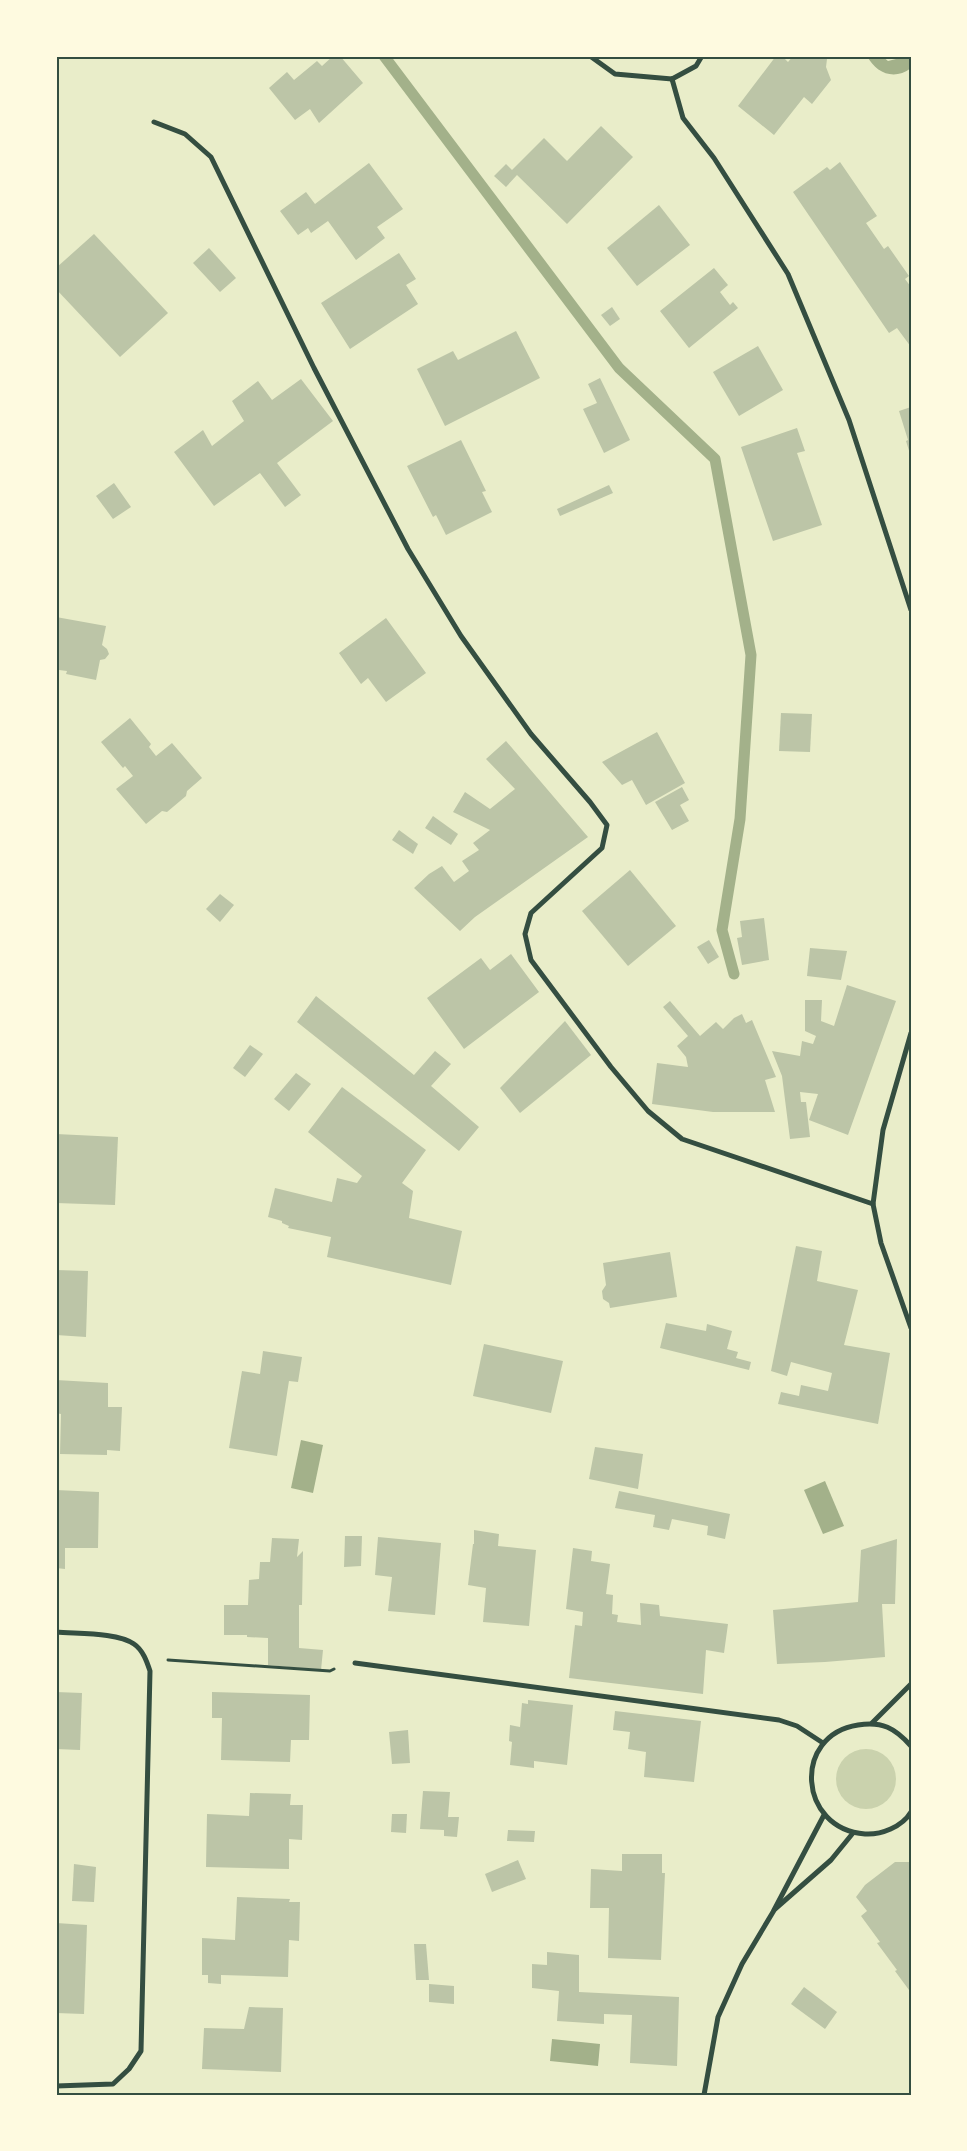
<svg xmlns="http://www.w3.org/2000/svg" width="967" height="2151" viewBox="0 0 967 2151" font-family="Quicksand,sans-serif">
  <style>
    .green { fill: #cad2ad }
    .water { fill: #a3b18a }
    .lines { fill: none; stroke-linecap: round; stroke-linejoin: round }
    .stream { stroke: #a3b18a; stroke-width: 11 }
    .building { fill: #bcc5a7 }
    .path { stroke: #344e41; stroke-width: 3 }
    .minor { stroke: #344e41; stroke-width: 5 }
    .neatline { fill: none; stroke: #344e41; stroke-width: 2 }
  </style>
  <rect width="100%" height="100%" fill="#e9edc9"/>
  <circle class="green" cx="866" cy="1779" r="30"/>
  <g class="water">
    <path d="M 867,56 L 882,56 L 888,61 L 908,56 L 911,61 L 911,68 C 894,81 876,73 867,56 Z"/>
    <path d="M 301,1440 L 323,1445 L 313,1493 L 291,1488 Z"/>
    <path d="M 825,1481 L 844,1526 L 823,1534 L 804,1490 Z"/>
    <path d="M 552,2039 L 600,2044 L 598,2066 L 550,2061 Z"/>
  </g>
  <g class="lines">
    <path class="stream" d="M 384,56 L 619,368 L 715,459 L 751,655 L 740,819 L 722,930 L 734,974"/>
  </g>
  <g class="building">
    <path d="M 333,56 L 340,56 L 363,83 L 319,123 L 310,109 L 295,120 L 269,88 L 287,72 L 294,80 L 317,61 L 322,66 Z"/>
    <path d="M 776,56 L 782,56 L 788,62 L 793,56 L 825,56 L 827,59 L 826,67 L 831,80 L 812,104 L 804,97 L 774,135 L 738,106 Z"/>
    <path d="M 601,126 L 633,157 L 567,224 L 517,175 L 506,187 L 494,176 L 506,164 L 512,170 L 544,138 L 567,161 Z"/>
    <path d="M 840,162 L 877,216 L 866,223 L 884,249 L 888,246 L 909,276 L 905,279 L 911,287 L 911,347 L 897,328 L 889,333 L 793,192 L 827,167 L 830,170 Z"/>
    <path d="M 369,163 L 403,209 L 377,227 L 385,238 L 356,260 L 328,221 L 311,233 L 308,228 L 298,235 L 280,211 L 306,192 L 315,204 Z"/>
    <path d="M 659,205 L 690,245 L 637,286 L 607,248 Z"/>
    <path d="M 94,234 L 168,313 L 120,357 L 56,289 L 56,268 Z"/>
    <path d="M 209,248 L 236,278 L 220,292 L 193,263 Z"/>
    <path d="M 399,253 L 416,279 L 406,285 L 418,304 L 350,349 L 321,303 Z"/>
    <path d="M 714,268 L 728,285 L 720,292 L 730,305 L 733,302 L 738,308 L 689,348 L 660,311 Z"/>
    <path d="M 612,307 L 620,319 L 610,326 L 601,315 Z"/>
    <path d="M 516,331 L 540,378 L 445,426 L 417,369 L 453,351 L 458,360 Z"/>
    <path d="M 758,346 L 783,390 L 739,416 L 713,372 Z"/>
    <path d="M 600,378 L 630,440 L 604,453 L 583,409 L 597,403 L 588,384 Z"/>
    <path d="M 301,379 L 333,421 L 277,463 L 301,495 L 285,507 L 260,473 L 214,506 L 174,452 L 203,430 L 212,446 L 244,421 L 232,401 L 258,381 L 272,400 Z"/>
    <path d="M 911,407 L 911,454 L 910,454 L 906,441 L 908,440 L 899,411 Z"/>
    <path d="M 797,428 L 805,451 L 797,453 L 822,525 L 773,541 L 741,447 Z"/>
    <path d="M 461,440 L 486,491 L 482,492 L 492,512 L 446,535 L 436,515 L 433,517 L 407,466 Z"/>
    <path d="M 114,483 L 131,507 L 113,519 L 96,496 Z"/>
    <path d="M 609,485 L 613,493 L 560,516 L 557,509 Z"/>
    <path d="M 56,617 L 106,626 L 102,645 L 107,649 L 109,654 L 105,659 L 100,660 L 96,680 L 66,674 L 67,671 L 59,670 L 56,665 Z"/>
    <path d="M 386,618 L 426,673 L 386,702 L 368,678 L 361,684 L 339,653 Z"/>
    <path d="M 781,713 L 812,714 L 810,752 L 779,751 Z"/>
    <path d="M 130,718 L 151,744 L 149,747 L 156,756 L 172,743 L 202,778 L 187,791 L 186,796 L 167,812 L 162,811 L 146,824 L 116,789 L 133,776 L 125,766 L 123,768 L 101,742 Z"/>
    <path d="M 657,732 L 685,783 L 646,805 L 632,780 L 622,785 L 602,762 Z"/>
    <path d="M 506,741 L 588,837 L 475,917 L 460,931 L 414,888 L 429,874 L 442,866 L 454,882 L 469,871 L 462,861 L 479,850 L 473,843 L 490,830 L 453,812 L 465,792 L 490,809 L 515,789 L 486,759 Z"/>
    <path d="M 682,787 L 689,800 L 680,805 L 689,821 L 672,830 L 655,802 Z"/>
    <path d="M 433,816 L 458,834 L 451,845 L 425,828 Z"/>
    <path d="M 399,830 L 418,844 L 413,854 L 392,840 Z"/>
    <path d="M 630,870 L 676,926 L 628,966 L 582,911 Z"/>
    <path d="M 220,894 L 234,905 L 220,922 L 206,909 Z"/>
    <path d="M 764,918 L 769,960 L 742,965 L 737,938 L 742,937 L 740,921 Z"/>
    <path d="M 709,940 L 719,957 L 708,964 L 697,947 Z"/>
    <path d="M 810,948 L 847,951 L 841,980 L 807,976 Z"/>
    <path d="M 511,954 L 539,992 L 464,1049 L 427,998 L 481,958 L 490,970 Z"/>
    <path d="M 847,985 L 896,1001 L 848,1135 L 809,1120 L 818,1094 L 800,1092 L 801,1102 L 806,1102 L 810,1137 L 790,1139 L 782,1076 L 772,1051 L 800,1056 L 802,1041 L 813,1044 L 816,1036 L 805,1031 L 805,1000 L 822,1000 L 821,1021 L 834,1026 Z"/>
    <path d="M 316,996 L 414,1075 L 435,1051 L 451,1064 L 431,1086 L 479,1127 L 459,1151 L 297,1022 Z"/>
    <path d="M 670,1001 L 700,1036 L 716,1022 L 723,1029 L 734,1018 L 742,1014 L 746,1023 L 752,1020 L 776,1077 L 765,1080 L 775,1112 L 713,1112 L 652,1104 L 657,1063 L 688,1067 L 686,1057 L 677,1046 L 688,1036 L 663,1007 Z"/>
    <path d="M 565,1021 L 591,1055 L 520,1113 L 500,1088 Z"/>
    <path d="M 250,1045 L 263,1054 L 245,1077 L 233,1068 Z"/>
    <path d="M 296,1073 L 311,1084 L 289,1111 L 274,1099 Z"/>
    <path d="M 342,1087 L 426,1150 L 402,1183 L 413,1191 L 409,1218 L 462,1231 L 451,1285 L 327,1257 L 331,1237 L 288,1228 L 289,1226 L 282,1223 L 282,1221 L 268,1217 L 275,1188 L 332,1202 L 337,1178 L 357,1183 L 362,1176 L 308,1132 Z"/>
    <path d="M 56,1134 L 118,1137 L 115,1205 L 56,1203 Z"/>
    <path d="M 796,1246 L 822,1251 L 817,1281 L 858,1290 L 844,1345 L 890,1353 L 878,1424 L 778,1404 L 781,1392 L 799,1396 L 801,1385 L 828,1391 L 832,1373 L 791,1362 L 787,1376 L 771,1371 Z"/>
    <path d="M 670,1252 L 677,1297 L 610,1308 L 609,1303 L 603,1299 L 602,1291 L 606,1285 L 603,1263 Z"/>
    <path d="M 56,1270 L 88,1271 L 86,1337 L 56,1335 Z"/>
    <path d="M 666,1323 L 706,1331 L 707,1324 L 732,1331 L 727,1349 L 738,1352 L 736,1358 L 751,1362 L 749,1370 L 660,1348 Z"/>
    <path d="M 484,1344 L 563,1361 L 551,1413 L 473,1396 Z"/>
    <path d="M 263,1351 L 302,1357 L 298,1382 L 289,1381 L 277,1456 L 229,1448 L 242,1371 L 260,1374 Z"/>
    <path d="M 56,1380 L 108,1383 L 108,1407 L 122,1407 L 120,1451 L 107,1450 L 107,1455 L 60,1454 L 61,1414 L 56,1413 Z"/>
    <path d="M 595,1447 L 643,1454 L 638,1489 L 589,1479 Z"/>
    <path d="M 56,1490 L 99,1492 L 98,1548 L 65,1548 L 65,1569 L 56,1568 Z"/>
    <path d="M 619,1491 L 730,1514 L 725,1539 L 707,1535 L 708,1526 L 672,1519 L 669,1530 L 653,1527 L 655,1515 L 615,1508 Z"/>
    <path d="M 474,1530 L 499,1534 L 498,1546 L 536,1550 L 529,1626 L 483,1622 L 486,1588 L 468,1585 L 473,1544 L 474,1544 Z"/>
    <path d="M 345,1536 L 362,1536 L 361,1566 L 344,1567 Z"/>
    <path d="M 378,1537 L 441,1543 L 435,1615 L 388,1611 L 392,1577 L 375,1575 Z"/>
    <path d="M 272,1538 L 299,1539 L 297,1557 L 303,1551 L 302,1605 L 299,1605 L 299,1648 L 323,1650 L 321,1670 L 268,1665 L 268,1638 L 247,1637 L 247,1635 L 224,1635 L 224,1605 L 248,1605 L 249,1580 L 259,1579 L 260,1562 L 270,1562 Z"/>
    <path d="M 897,1539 L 895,1604 L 882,1604 L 885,1657 L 825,1662 L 777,1664 L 773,1610 L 858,1602 L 861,1550 Z"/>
    <path d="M 573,1548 L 592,1551 L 591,1561 L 610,1564 L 606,1594 L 613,1595 L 612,1614 L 618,1615 L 617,1622 L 641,1625 L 640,1603 L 659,1605 L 660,1616 L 728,1624 L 724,1653 L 706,1650 L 703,1694 L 569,1678 L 575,1625 L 582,1626 L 583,1612 L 566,1609 Z"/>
    <path d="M 56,1692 L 82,1693 L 80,1750 L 56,1749 Z"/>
    <path d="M 212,1692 L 310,1695 L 309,1740 L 291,1740 L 290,1762 L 221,1760 L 222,1718 L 212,1718 Z"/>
    <path d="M 528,1700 L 573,1705 L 567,1765 L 534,1761 L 534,1768 L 510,1765 L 512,1742 L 509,1741 L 510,1725 L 520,1727 L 522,1703 L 528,1704 Z"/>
    <path d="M 615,1711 L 701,1721 L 694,1782 L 644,1777 L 646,1752 L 628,1749 L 630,1732 L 613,1730 Z"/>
    <path d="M 408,1730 L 410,1763 L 392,1764 L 389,1732 Z"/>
    <path d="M 423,1791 L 450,1792 L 448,1817 L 459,1817 L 457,1837 L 444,1836 L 444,1830 L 420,1829 Z"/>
    <path d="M 250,1793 L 291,1794 L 290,1805 L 303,1805 L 302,1840 L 289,1839 L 289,1869 L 206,1867 L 207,1814 L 249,1816 Z"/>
    <path d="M 392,1814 L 407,1814 L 406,1833 L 391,1832 Z"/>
    <path d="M 508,1830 L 535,1831 L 534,1842 L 507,1841 Z"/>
    <path d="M 622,1854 L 662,1854 L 662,1873 L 665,1873 L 661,1960 L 608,1958 L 609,1908 L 590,1908 L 591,1869 L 622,1871 Z"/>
    <path d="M 518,1860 L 526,1879 L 492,1892 L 485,1874 Z"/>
    <path d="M 895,1862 L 909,1862 L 911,1864 L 911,1988 L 909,1990 L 895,1971 L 897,1970 L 877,1943 L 880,1942 L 861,1916 L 867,1911 L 856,1897 L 865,1885 Z"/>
    <path d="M 74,1864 L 96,1867 L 94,1902 L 72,1901 Z"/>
    <path d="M 237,1897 L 290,1899 L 289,1902 L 300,1902 L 299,1941 L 289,1940 L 288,1977 L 221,1975 L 221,1984 L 208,1983 L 208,1975 L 202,1975 L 202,1938 L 235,1940 Z"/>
    <path d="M 56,1923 L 87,1925 L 84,2014 L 56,2013 Z"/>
    <path d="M 414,1944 L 426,1944 L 429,1980 L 416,1980 Z"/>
    <path d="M 547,1952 L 579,1955 L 579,1992 L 679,1997 L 677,2066 L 630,2063 L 632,2015 L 604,2014 L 604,2024 L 557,2021 L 559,1991 L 532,1988 L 532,1964 L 547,1965 Z"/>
    <path d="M 429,1984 L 454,1986 L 454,2004 L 429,2002 Z"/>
    <path d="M 804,1987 L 837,2012 L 825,2029 L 791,2004 Z"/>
    <path d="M 249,2007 L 283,2008 L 281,2072 L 202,2069 L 204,2028 L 244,2029 Z"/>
  </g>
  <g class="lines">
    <path class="path" d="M 168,1660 L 330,1671 L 334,1669"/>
    <g class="minor">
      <path d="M 590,56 L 615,74 L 672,79"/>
      <path d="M 672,79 L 683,118 L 714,158 L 788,274 L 849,420 L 911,610"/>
      <path d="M 672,79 L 696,66 L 702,56"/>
      <path d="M 154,122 L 185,134 L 211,157 L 314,368 L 408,549 L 461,636 L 531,734 L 590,802 L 607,825 L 602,848 L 531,913 L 525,934 L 531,960 L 611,1067 L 648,1111 L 682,1139 L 873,1204"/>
      <path d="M 911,1033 L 883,1130 L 873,1204 L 881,1243 L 911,1328"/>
      <path d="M 56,1632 C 77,1634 117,1632 134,1644 C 143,1650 147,1662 150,1671 L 141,2051 L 129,2069 L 113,2084 L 56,2086"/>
      <path d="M 355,1663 L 779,1720 L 797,1726 L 823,1743"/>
      <path d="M 872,1723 L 911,1684"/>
      <path d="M 911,1746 C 895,1728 882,1721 858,1725 C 792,1735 798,1829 865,1834 C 881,1835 902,1827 911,1812"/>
      <path d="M 775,1909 L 831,1860 L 853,1833"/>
      <path d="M 704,2095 L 718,2017 L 742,1964 L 773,1912 L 824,1815"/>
    </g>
  </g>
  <rect width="967" height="2151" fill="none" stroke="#fefae0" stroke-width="115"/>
  <rect x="58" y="58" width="852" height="2036" class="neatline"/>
</svg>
